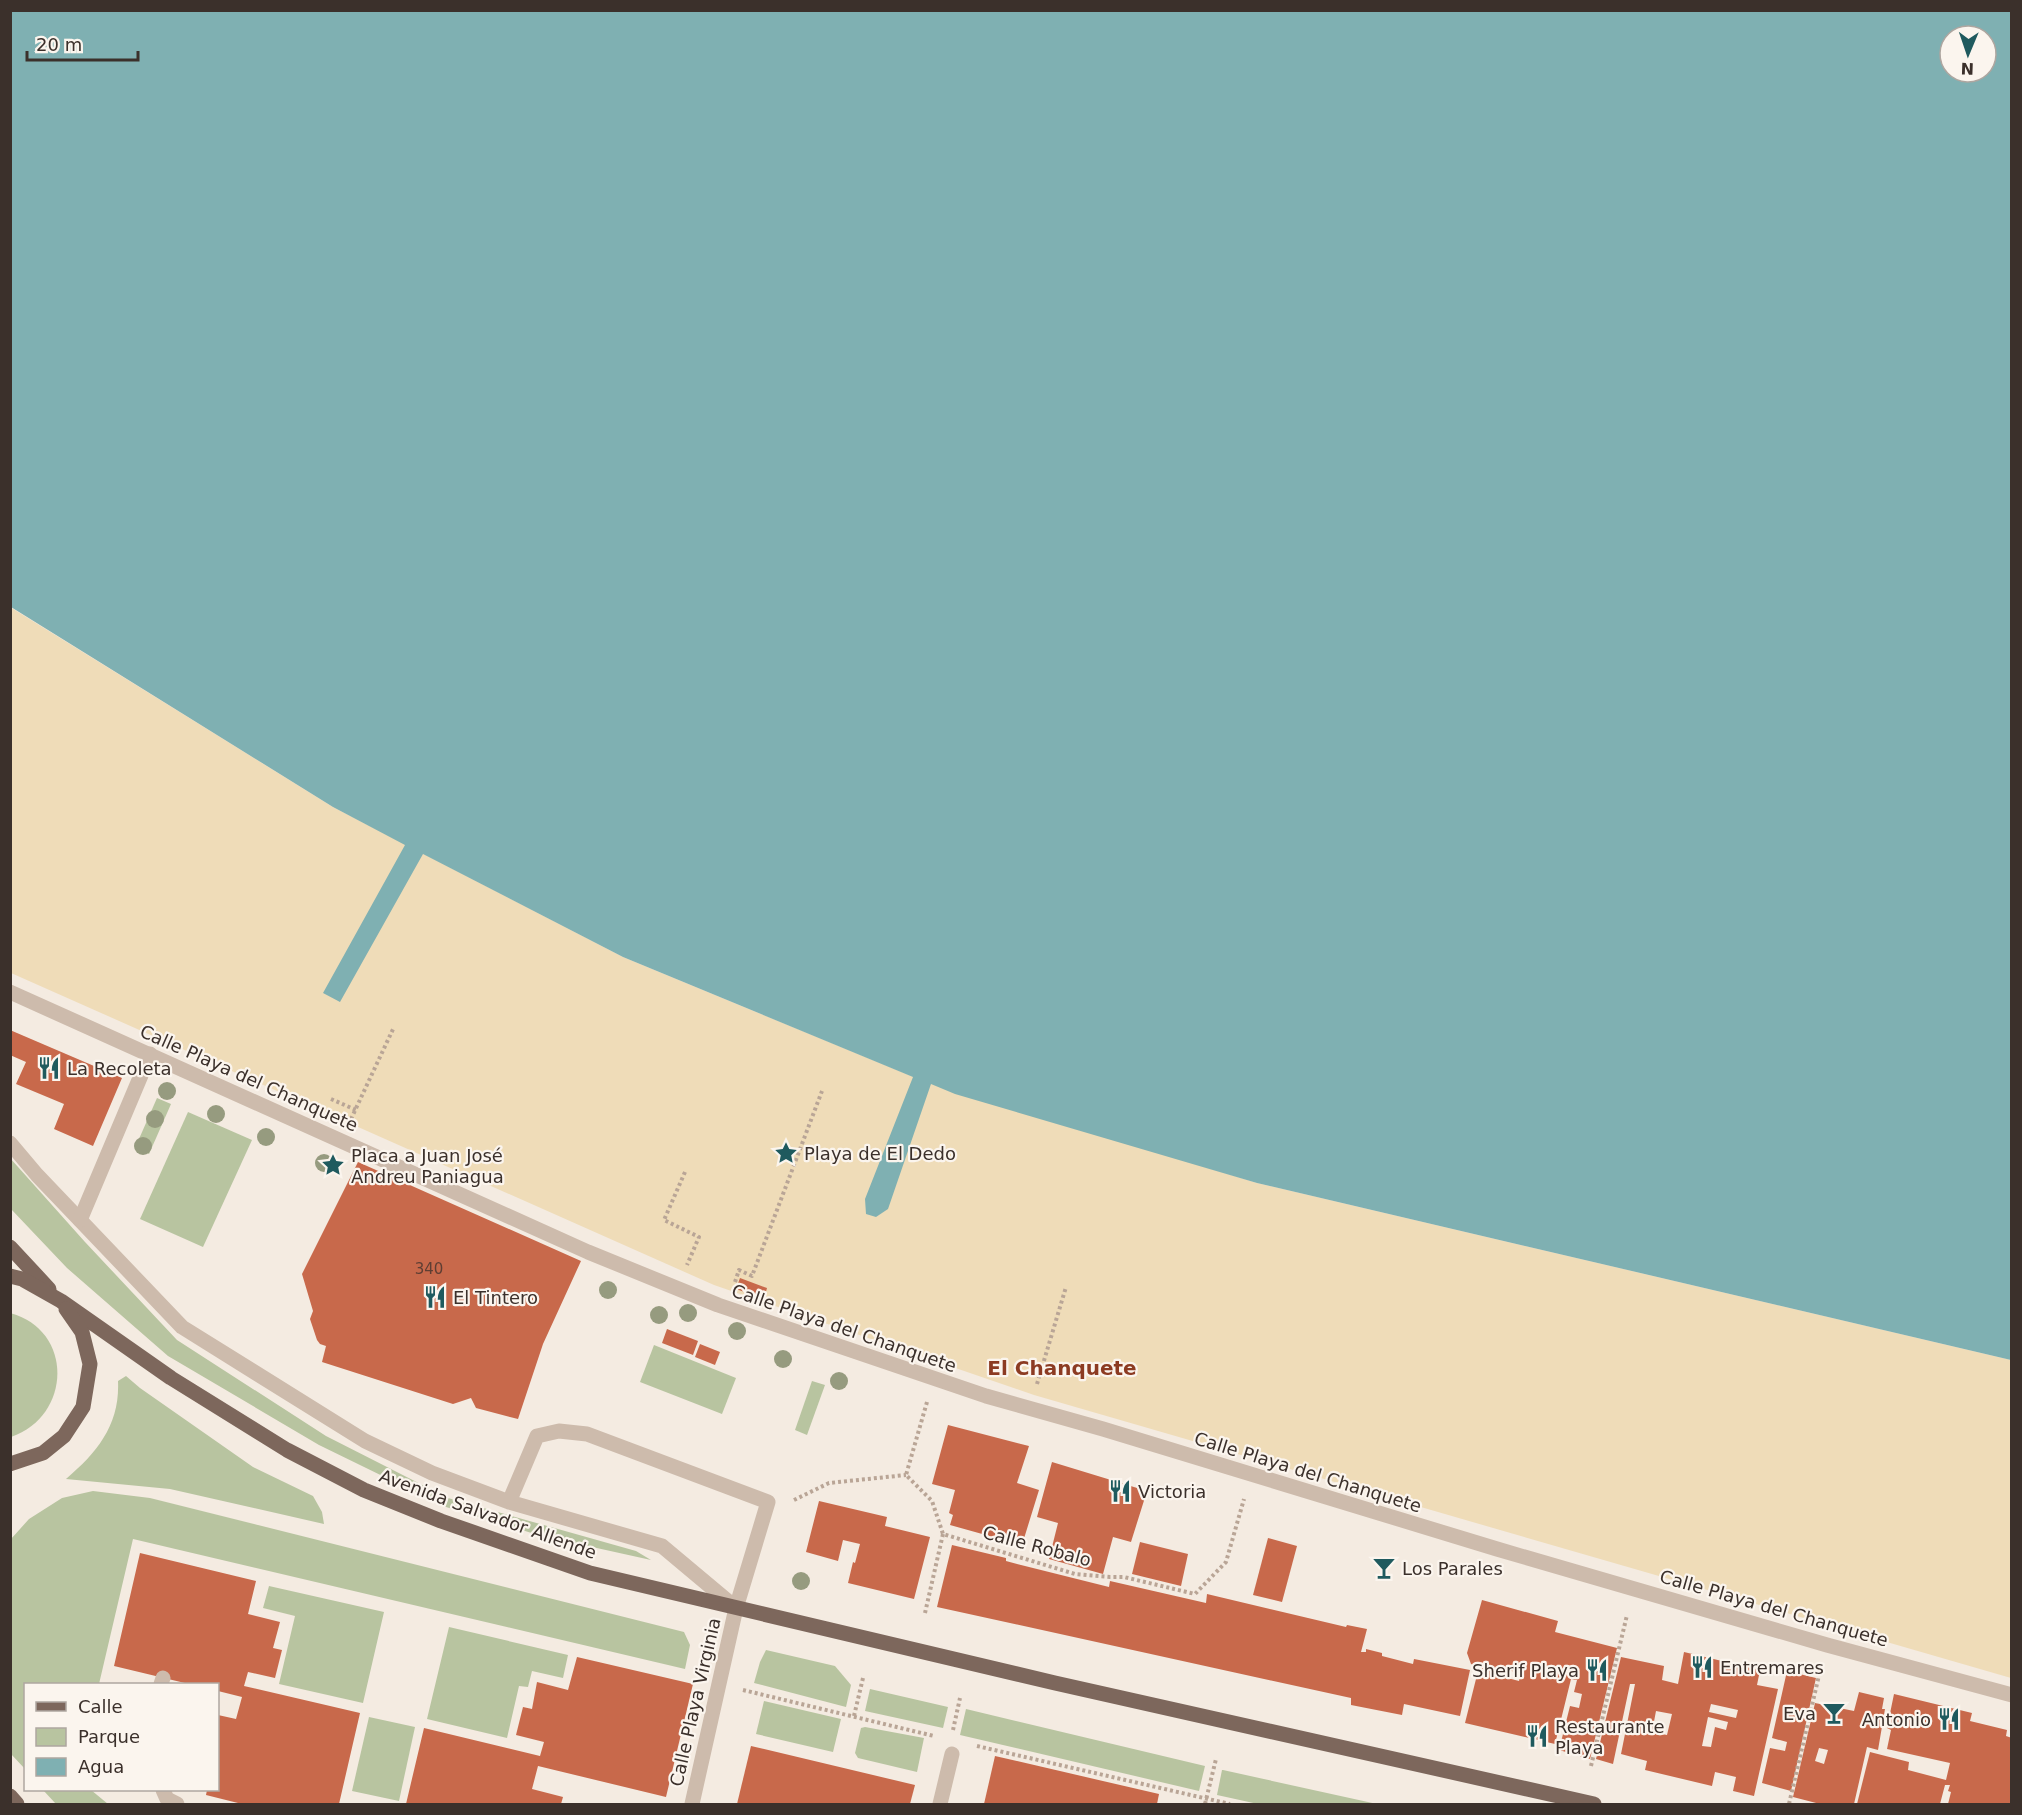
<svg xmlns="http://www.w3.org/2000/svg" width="2022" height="1815" viewBox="0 0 2022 1815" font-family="'DejaVu Sans',sans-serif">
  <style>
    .green { fill: #b8c4a0 }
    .sand { fill: #efdcb8 }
    .water { fill: #7fb0b2; fill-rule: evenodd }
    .building { fill: #c8694b; fill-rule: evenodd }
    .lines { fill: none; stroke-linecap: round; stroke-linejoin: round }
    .path { stroke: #b9a596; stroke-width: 4; stroke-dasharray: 3 3; stroke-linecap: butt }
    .lane { stroke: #cdbbac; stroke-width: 15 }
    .street { stroke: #cdbbac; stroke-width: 15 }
    .primary { stroke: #7d675c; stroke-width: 15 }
    .tree { fill: #969b7f }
    .labels { text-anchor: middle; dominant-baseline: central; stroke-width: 4.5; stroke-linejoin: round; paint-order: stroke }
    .number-label { font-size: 15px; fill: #5e3e33 }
    .poi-label { font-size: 18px; fill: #3b302b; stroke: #fbf5ee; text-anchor: start }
    .street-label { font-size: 18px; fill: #3b302b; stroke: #fbf5ee }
    .neighbourhood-label { font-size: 20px; font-weight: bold; fill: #8c3b22; stroke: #fbf5ee }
  </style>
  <rect width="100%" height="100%" fill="#f4ebe1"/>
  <g class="green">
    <path d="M 157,1098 L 171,1104 L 149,1154 L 135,1148 Z"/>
    <path d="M 188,1112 L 252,1140 L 203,1247 L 140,1219 Z"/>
    <path d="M 10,1158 L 85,1242 L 177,1340 L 326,1436 L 448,1498 L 636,1551 L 651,1560 L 538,1535 L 446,1507 L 319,1445 L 168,1356 L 67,1268 L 11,1209 Z"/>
    <path d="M 10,1313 C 74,1330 72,1416 11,1437 Z"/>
    <path d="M 654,1345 L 736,1378 L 722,1414 L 640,1382 Z"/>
    <path d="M 126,1376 L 140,1388 L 253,1467 L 313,1496 L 322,1512 L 324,1524 L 170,1489 L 66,1479 C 98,1452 120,1424 118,1381 Z"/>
    <path d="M 812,1381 L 825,1385 L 807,1435 L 795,1430 Z"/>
    <path d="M 93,1491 L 150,1498 L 684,1632 L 690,1645 L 685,1669 L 133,1539 L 99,1684 L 26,1684 L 25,1769 L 11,1754 L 11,1539 L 29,1519 L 62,1498 Z"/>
    <path d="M 269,1586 L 384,1612 L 363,1703 L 279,1684 L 295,1616 L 263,1608 Z"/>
    <path d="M 449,1627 L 568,1655 L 563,1678 L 532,1671 L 528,1687 L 519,1686 L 507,1738 L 427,1719 Z"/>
    <path d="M 766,1650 L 835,1666 L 851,1685 L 846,1707 L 754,1683 L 760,1662 Z"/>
    <path d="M 870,1689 L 948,1707 L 943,1728 L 865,1711 Z"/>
    <path d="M 764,1701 L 841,1719 L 833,1752 L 756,1734 Z"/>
    <path d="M 966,1709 L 1205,1766 L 1199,1791 L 960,1735 Z"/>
    <path d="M 369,1717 L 415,1727 L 399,1801 L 352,1791 Z"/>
    <path d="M 865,1727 L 924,1738 L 917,1772 L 858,1758 L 855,1753 L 861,1728 Z"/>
    <path d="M 1222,1770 L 1223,1770 L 1377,1804 L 1258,1804 L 1217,1795 Z"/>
    <path d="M 43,1790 L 91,1790 L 108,1804 L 56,1804 Z"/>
  </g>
  <path class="sand" d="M 10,607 L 333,807 L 623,957 L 914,1077 L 1257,1183 L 2011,1360 L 2011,1678 L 1034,1395 L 714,1285 L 11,973 Z"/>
  <path class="water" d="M 10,11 L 2011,11 L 2011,1360 L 1257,1183 L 955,1094 L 931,1084 L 888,1209 L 876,1217 L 866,1214 L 865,1199 L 913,1077 L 623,957 L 423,854 L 340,1002 L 323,993 L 405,845 L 333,807 L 11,607 ZM 1950,36 L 1986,36 L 1986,72 L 1950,72 Z"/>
  <g class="building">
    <path d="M 10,1030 L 122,1078 L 93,1146 L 54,1129 L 64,1104 L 16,1084 L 26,1062 L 10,1055 Z"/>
    <path d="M 358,1162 L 581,1261 L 543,1344 L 518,1419 L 476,1408 L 471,1398 L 453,1404 L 322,1362 L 326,1346 L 320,1344 L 317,1340 L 310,1319 L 313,1311 L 302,1274 Z"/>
    <path d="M 740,1278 L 767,1288 L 764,1299 L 736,1289 Z"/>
    <path d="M 667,1329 L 698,1341 L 693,1355 L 662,1343 Z"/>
    <path d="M 700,1344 L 720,1352 L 715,1365 L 695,1357 Z"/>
    <path d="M 948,1425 L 1029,1446 L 1017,1483 L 1039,1490 L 1022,1545 L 950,1525 L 953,1515 L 949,1513 L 955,1490 L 932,1484 Z"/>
    <path d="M 1052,1462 L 1147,1491 L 1131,1542 L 1113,1537 L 1103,1574 L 1049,1559 L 1058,1523 L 1037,1517 Z"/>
    <path d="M 819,1501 L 887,1517 L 885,1526 L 930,1537 L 914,1599 L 848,1583 L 853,1562 L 855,1563 L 860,1544 L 843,1540 L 838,1561 L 806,1552 Z"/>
    <path d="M 1268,1538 L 1297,1546 L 1282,1602 L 1253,1595 Z"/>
    <path d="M 1140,1542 L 1188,1554 L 1181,1586 L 1132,1574 Z"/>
    <path d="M 952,1545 L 1006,1558 L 1006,1561 L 1021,1565 L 1109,1587 L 1110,1581 L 1206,1603 L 1207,1594 L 1346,1627 L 1347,1625 L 1367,1629 L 1361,1652 L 1366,1652 L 1366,1649 L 1382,1653 L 1382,1656 L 1413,1664 L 1414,1659 L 1470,1670 L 1460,1716 L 1404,1704 L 1402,1715 L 1351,1705 L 1351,1698 L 937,1607 Z"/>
    <path d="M 140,1553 L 256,1581 L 248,1614 L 280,1622 L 273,1648 L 282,1650 L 275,1678 L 248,1672 L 244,1686 L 360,1713 L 339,1804 L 242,1804 L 206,1795 L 207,1790 L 218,1790 L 218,1715 L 236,1719 L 242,1697 L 218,1691 L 218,1684 L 189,1684 L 114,1666 Z"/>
    <path d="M 1482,1600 L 1558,1621 L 1555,1632 L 1617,1648 L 1590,1759 L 1559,1750 L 1570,1706 L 1579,1708 L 1582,1694 L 1574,1692 L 1577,1680 L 1571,1679 L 1555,1744 L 1465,1723 L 1479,1667 L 1471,1664 L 1467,1653 ZM 1497,1668 L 1521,1673 L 1519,1681 L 1496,1675 Z"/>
    <path d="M 1684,1652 L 1760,1670 L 1757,1685 L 1778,1689 L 1754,1796 L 1733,1791 L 1736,1777 L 1715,1772 L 1712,1786 L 1645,1770 L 1647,1761 L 1621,1754 L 1635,1684 L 1630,1684 L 1613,1764 L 1596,1759 L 1621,1657 L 1664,1666 L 1662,1680 L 1678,1684 ZM 1711,1704 L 1738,1710 L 1736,1718 L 1709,1712 ZM 1656,1711 L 1672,1714 L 1667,1735 L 1652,1732 ZM 1708,1717 L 1728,1722 L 1726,1730 L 1715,1727 L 1711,1747 L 1702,1746 Z"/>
    <path d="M 577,1657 L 693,1684 L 666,1797 L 538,1766 L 532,1789 L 563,1797 L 561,1804 L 406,1804 L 424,1728 L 540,1756 L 544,1742 L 516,1735 L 523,1707 L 532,1709 L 537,1682 L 568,1690 Z"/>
    <path d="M 1787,1671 L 1816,1678 L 1791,1791 L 1762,1783 L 1770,1748 L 1785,1751 L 1787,1742 L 1772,1738 Z"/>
    <path d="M 1859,1692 L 1884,1698 L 1882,1709 L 1885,1709 L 1878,1750 L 1867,1747 L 1854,1804 L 1820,1804 L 1793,1797 L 1815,1703 L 1854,1711 ZM 1819,1748 L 1828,1750 L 1824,1764 L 1815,1761 Z"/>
    <path d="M 1894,1694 L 1972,1713 L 1970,1721 L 2007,1730 L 2006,1736 L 2012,1738 L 2012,1804 L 1948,1804 L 1951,1792 L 1948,1791 L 1950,1785 L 1945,1785 L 1940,1804 L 1857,1804 L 1870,1752 L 1909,1762 L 1908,1770 L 1946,1780 L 1950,1763 L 1887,1749 L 1891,1730 L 1887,1728 Z"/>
    <path d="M 751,1746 L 915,1785 L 910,1804 L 737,1804 Z"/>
    <path d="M 995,1756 L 1159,1794 L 1157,1804 L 984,1804 Z"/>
  </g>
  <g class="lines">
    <g class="path">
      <path d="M 331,1099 L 356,1110"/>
      <path d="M 351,1119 L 394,1027"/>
      <path d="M 685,1172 L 664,1220 L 699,1237 L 687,1265"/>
      <path d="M 735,1282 L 739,1270 L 752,1276 L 822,1091"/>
      <path d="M 1037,1384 L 1066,1287"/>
      <path d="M 927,1402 L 906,1475 L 932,1501 L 943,1534 L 1075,1574 L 1110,1577 L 1124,1577 L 1195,1594 L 1226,1562 L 1244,1499"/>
      <path d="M 794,1500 L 829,1483 L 906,1475"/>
      <path d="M 925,1613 L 943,1534"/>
      <path d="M 743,1690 L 934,1736"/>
      <path d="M 854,1716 L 863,1678"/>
      <path d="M 953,1730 L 960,1698"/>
      <path d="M 977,1746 L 1230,1804"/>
      <path d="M 1591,1766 L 1627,1615"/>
      <path d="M 1205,1804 L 1216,1759"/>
      <path d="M 1789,1804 L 1820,1671"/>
    </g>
    <g class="lane">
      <path d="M 10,1143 L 37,1175 L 182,1327 L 365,1441 L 432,1473 L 509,1502 L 662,1546 L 736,1608 L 768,1502 L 587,1434 L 559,1431 L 537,1436 L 509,1502"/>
      <path d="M 161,1684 L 163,1678"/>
    </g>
    <g class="street">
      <path d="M 10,992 L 588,1252 L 718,1305 L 986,1396 L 1103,1429 L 1497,1549 L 1827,1645 L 2012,1695"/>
      <path d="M 80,1220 L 150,1054"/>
      <path d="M 163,1790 L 167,1799 L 177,1804"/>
      <path d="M 692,1804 L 736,1608"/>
      <path d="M 940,1804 L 952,1754"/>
    </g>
    <g class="primary">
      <path d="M 10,1247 L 49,1289"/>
      <path d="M 10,1276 L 22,1279 L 61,1301 L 171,1378 L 287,1450 L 364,1490 L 441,1521 L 590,1573 L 1055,1683 L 1594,1804"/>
      <path d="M 10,1464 L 43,1453 L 64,1436 L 83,1407 L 90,1364 L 82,1332 L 66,1309"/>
      <path d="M 10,1796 L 17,1804"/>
    </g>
  </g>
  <g class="tree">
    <circle cx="167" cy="1091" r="9"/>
    <circle cx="216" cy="1114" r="9"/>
    <circle cx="155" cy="1119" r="9"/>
    <circle cx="266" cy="1137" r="9"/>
    <circle cx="143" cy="1146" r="9"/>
    <circle cx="324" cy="1163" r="9"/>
    <circle cx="608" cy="1290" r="9"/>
    <circle cx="688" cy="1313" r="9"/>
    <circle cx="659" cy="1315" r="9"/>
    <circle cx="737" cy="1331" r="9"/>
    <circle cx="783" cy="1359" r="9"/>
    <circle cx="839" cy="1381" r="9"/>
    <circle cx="801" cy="1581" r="9"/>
  </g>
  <defs>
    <g id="restaurant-bare" transform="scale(1.8)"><path d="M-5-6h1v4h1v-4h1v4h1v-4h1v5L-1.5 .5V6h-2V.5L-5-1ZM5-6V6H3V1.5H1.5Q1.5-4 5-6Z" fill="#1f5a5e" stroke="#fbf5ee" stroke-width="2.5" paint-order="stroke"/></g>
    <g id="sight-bare" transform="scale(1.8)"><path d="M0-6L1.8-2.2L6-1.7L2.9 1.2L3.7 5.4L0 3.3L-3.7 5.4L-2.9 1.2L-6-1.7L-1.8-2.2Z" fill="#1f5a5e" stroke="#fbf5ee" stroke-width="2.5" paint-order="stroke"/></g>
    <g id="bar-bare" transform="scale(1.8)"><path d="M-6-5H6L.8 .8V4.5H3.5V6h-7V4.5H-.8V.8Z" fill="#1f5a5e" stroke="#fbf5ee" stroke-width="2.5" paint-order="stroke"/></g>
  </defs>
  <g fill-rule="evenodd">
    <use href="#restaurant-bare" x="49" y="1068"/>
    <use href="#sight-bare" x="786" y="1153"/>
    <use href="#sight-bare" x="333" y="1165"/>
    <use href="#restaurant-bare" x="435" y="1297"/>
    <use href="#restaurant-bare" x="1120" y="1491"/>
    <use href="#bar-bare" x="1384" y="1568"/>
    <use href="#restaurant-bare" x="1702" y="1667"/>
    <use href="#restaurant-bare" x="1597" y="1670"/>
    <use href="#bar-bare" x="1834" y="1713"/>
    <use href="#restaurant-bare" x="1949" y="1719"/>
    <use href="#restaurant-bare" x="1537" y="1736"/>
  </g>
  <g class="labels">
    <g class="number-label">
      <text x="429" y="1269">340</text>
    </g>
    <g class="poi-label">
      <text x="67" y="1068">La Recoleta</text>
      <text x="804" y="1153">Playa de El Dedo</text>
      <text x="351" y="1155">Placa a Juan José<tspan x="351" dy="21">Andreu Paniagua</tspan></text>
      <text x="453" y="1297">El Tintero</text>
      <text x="1138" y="1491">Victoria</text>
      <text x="1402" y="1568">Los Parales</text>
      <text x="1720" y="1667">Entremares</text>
      <text x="1579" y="1670" text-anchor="end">Sherif Playa</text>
      <text x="1816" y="1713" text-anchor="end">Eva</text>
      <text x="1931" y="1719" text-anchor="end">Antonio</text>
      <text x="1555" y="1726">Restaurante<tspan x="1555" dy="21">Playa</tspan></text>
    </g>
    <g class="street-label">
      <text transform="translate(249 1078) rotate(24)">Calle Playa del Chanquete</text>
      <text transform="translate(844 1328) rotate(19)">Calle Playa del Chanquete</text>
      <text transform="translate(1308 1472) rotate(17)">Calle Playa del Chanquete</text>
      <text transform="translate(488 1514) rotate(20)">Avenida Salvador Allende</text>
      <text transform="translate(1037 1546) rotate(15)">Calle Robalo</text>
      <text transform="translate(1774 1608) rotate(16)">Calle Playa del Chanquete</text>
      <text transform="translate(695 1702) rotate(-77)">Calle Playa Virginia</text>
    </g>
    <g class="neighbourhood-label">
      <text x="1062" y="1368">El Chanquete</text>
    </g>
  </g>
  <rect width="2022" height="1815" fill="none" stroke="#3b302b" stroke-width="24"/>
  <rect x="24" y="1683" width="195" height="108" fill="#fbf5ee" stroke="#aea6a0" stroke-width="1.5"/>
  <rect x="36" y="1702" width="30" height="9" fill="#7d675c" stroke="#aea6a0" stroke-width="1.5"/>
  <text x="78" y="1713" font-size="18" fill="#3b302b">Calle</text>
  <rect x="36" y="1728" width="30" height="18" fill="#b8c4a0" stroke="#aea6a0" stroke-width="1.5"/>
  <text x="78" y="1743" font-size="18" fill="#3b302b">Parque</text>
  <rect x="36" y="1758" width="30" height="18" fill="#7fb0b2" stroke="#aea6a0" stroke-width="1.5"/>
  <text x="78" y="1773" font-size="18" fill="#3b302b">Agua</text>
  <g transform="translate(1968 54) rotate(182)"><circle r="28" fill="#fbf5ee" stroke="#aea6a0" stroke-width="1.5"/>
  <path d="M0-4.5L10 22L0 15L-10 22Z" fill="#1f5a5e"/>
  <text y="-9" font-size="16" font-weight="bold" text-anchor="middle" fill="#3b302b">N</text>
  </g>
  <path d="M27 51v9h111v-9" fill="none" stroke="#3b302b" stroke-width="3"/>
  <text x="36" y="51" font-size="18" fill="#3b302b" stroke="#fbf5ee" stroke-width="4.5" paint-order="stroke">20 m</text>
</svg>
